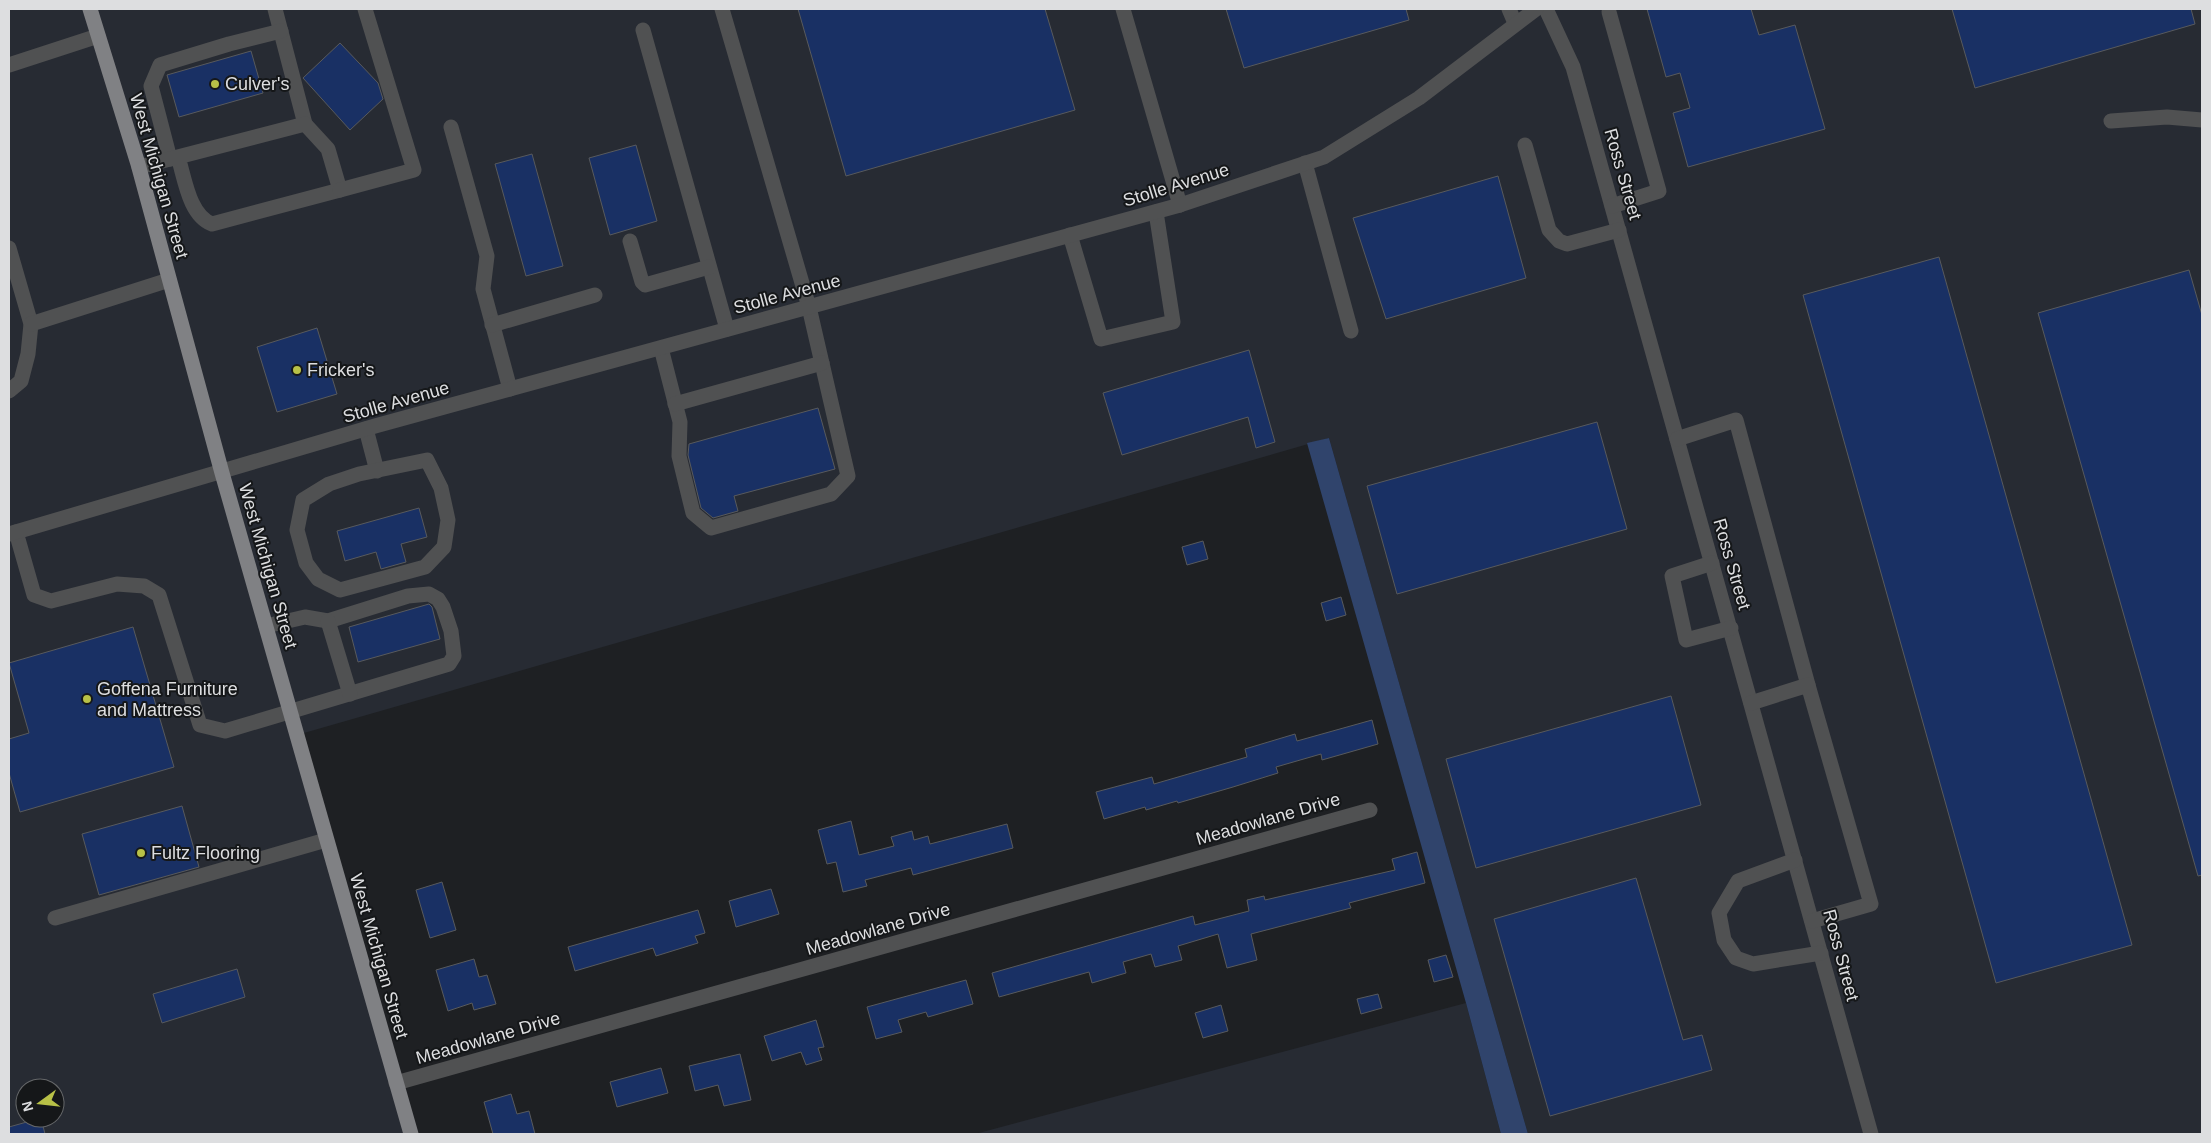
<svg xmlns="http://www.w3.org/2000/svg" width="2211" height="1143" viewBox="0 0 2211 1143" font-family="Arial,sans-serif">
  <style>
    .built { fill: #272b33; fill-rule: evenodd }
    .green { fill: #30446c }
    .building { fill: #193064; stroke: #585a5d }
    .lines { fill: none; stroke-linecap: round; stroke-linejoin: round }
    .minor { stroke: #505152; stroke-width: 15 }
    .major { stroke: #808184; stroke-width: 15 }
    .poi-dot { fill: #b8c147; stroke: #151719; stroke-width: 2 }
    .labels { text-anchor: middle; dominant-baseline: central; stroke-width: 4; stroke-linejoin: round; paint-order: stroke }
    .poi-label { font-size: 18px; fill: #dddee0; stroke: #151719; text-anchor: start }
    .street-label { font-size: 18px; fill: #dddee0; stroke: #151719 }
  </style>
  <rect width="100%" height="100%" fill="#1e2023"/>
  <g class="built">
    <path d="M 9,9 L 2202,9 L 2202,1134 L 1528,1134 L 1329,438 L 297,735 L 411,1134 L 9,1134 ZM 25,1088 L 55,1088 L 55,1118 L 25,1118 Z"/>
    <path d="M 1466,1003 L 1501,1134 L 975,1134 Z"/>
  </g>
  <path class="green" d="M 1329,438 L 1528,1134 L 1501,1134 L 1466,1003 L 1307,443 Z"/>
  <g class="building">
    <path d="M 798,9 L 1045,9 L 1075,110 L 846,176 Z"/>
    <path d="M 1226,9 L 1406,9 L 1409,20 L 1244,68 Z"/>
    <path d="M 1647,9 L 1751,9 L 1759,35 L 1795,25 L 1825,129 L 1688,167 L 1673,113 L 1690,108 L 1680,73 L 1666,77 Z"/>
    <path d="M 1952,9 L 2191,9 L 2195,24 L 1975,88 Z"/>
    <path d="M 340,43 L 378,83 L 383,99 L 350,130 L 303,78 Z"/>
    <path d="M 251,51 L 263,93 L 179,117 L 167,75 Z"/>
    <path d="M 636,145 L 657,221 L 610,235 L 589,158 Z"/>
    <path d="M 532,154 L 563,266 L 526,276 L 495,164 Z"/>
    <path d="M 1498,176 L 1526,278 L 1386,319 L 1353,218 Z"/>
    <path d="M 1939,257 L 2132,945 L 1996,983 L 1803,295 Z"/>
    <path d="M 2189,270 L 2202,315 L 2202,875 L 2198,876 L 2038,313 Z"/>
    <path d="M 317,328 L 337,394 L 277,412 L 257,347 Z"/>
    <path d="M 1249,350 L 1275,442 L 1256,448 L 1248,417 L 1122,455 L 1103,393 Z"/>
    <path d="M 818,408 L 835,469 L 734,496 L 738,511 L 713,518 L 701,508 L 688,455 L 689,444 Z"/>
    <path d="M 1597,422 L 1627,529 L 1397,594 L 1367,486 Z"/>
    <path d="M 419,508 L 427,537 L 401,544 L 406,562 L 381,569 L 376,552 L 345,561 L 337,531 Z"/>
    <path d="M 1203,541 L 1208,559 L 1187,565 L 1182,547 Z"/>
    <path d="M 1341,597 L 1346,615 L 1326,621 L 1321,603 Z"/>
    <path d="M 429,604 L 432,607 L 440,639 L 358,662 L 349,627 Z"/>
    <path d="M 133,627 L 174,767 L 20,812 L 9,773 L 9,739 L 29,733 L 9,663 Z"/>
    <path d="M 1671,696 L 1701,805 L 1476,868 L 1446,759 Z"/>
    <path d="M 1372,720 L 1378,744 L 1322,760 L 1321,754 L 1276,767 L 1278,773 L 1233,787 L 1178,803 L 1177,801 L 1146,810 L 1145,807 L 1104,819 L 1096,792 L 1152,777 L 1154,784 L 1247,757 L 1245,749 L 1295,734 L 1297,741 Z"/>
    <path d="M 182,806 L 199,867 L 99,895 L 82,834 Z"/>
    <path d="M 851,821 L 859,855 L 894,846 L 891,837 L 912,831 L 914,840 L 928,836 L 930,844 L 1007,824 L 1013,848 L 913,875 L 911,868 L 865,880 L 867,886 L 843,892 L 836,862 L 827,864 L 818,830 Z"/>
    <path d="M 1417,852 L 1425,883 L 1349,903 L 1351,908 L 1251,934 L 1257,960 L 1227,968 L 1218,934 L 1178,946 L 1182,960 L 1155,967 L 1151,954 L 1123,962 L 1126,973 L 1092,983 L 1089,972 L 999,997 L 992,973 L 1193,916 L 1195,925 L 1249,911 L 1247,900 L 1264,896 L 1265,900 L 1395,870 L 1392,859 Z"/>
    <path d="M 1636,878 L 1683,1040 L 1702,1035 L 1712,1070 L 1550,1116 L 1494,919 Z"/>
    <path d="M 442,882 L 456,930 L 430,938 L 416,890 Z"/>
    <path d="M 771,889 L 779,914 L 736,927 L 729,901 Z"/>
    <path d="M 698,910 L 705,933 L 695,936 L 698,943 L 656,956 L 653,948 L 575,971 L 568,947 Z"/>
    <path d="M 1446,955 L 1453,977 L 1434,982 L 1428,960 Z"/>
    <path d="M 474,959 L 479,977 L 487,975 L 496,1004 L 474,1010 L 472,1003 L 448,1011 L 436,970 Z"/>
    <path d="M 237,969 L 245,997 L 162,1023 L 153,994 Z"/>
    <path d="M 966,980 L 973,1004 L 928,1017 L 926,1012 L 898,1020 L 902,1032 L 876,1039 L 867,1007 Z"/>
    <path d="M 1378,994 L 1382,1008 L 1361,1014 L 1357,999 Z"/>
    <path d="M 1221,1005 L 1228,1031 L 1203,1038 L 1195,1013 Z"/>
    <path d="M 816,1020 L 824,1047 L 818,1048 L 822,1060 L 806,1065 L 801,1052 L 772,1061 L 764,1036 Z"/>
    <path d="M 740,1054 L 751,1100 L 724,1106 L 718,1085 L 695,1091 L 689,1066 Z"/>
    <path d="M 661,1068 L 668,1093 L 617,1107 L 610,1082 Z"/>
    <path d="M 511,1094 L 517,1114 L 529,1111 L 535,1134 L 493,1134 L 484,1102 Z"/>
    <path d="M 41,1118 L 45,1134 L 9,1134 L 9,1127 Z"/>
  </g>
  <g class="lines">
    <g class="minor">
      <path d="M 275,9 L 305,124"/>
      <path d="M 1123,9 L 1180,205"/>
      <path d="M 1509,9 L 1515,23"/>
      <path d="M 1546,9 L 1573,67 L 1871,1134"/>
      <path d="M 1609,12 L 1659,191 L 1612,206"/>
      <path d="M 643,30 L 727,329"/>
      <path d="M 9,65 L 98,36"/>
      <path d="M 2111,121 L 2167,117 L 2202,120"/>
      <path d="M 451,127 L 487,256 L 483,289 L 510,389"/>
      <path d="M 1525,145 L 1549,230 L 1559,241 L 1567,244 L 1619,230"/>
      <path d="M 170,159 L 151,86 L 160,65 L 229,44 L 281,31"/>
      <path d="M 1305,163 L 1351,331"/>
      <path d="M 139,167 L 305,124 L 328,149 L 340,190 L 212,224 C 189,215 185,179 178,157"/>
      <path d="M 340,190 L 414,170 L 365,9"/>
      <path d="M 1070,235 L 1101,339 L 1173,322 L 1156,212"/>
      <path d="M 630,241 L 642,282 L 645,285 L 709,267"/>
      <path d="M 9,248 L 31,324 L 28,354 L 21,381 L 9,391"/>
      <path d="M 31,324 L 169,280"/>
      <path d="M 492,325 L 595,295"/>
      <path d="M 661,348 L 680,422 L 679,456 L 693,513 L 711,528 L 831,494 L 848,476 L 809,307 L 722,9"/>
      <path d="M 675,404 L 822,363"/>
      <path d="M 366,429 L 377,471"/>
      <path d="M 1677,439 L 1736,420 L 1808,685"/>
      <path d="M 427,460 L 441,488 L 448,520 L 444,547 L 425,567 L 340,590 L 318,579 L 306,563 L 297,530 L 303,500 L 329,484 L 359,474 Z"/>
      <path d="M 16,532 L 34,595 L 51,601 L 117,584 L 144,586 L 159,595 L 200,725 L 225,731 L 449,664 L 454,656 L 451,631 L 443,607 L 438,599 L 429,594 L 408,596 L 328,621 L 305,617 L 266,626"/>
      <path d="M 9,534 L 375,426 L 1180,205 L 1324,157 L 1419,98 L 1536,9"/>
      <path d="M 1712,563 L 1672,576 L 1686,640 L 1731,628"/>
      <path d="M 328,621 L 350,694"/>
      <path d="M 1751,703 L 1808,685 L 1871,904 L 1812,921"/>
      <path d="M 1795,860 L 1738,881 L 1719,913 L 1724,940 L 1736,958 L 1753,964 L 1821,953"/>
      <path d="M 55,918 L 326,840"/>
      <path d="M 396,1083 L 1370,810"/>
    </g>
    <path class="major" d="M 90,9 L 138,164 L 222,473 L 411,1134"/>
  </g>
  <g class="poi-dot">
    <circle cx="215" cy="84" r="5"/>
    <circle cx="297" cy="370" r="5"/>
    <circle cx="87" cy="699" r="5"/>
    <circle cx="141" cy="853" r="5"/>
  </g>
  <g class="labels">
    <g class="poi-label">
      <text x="225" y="84">Culver's</text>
      <text x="307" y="370">Fricker's</text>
      <text x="97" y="689">Goffena Furniture<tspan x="97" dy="21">and Mattress</tspan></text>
      <text x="151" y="853">Fultz Flooring</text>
    </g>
    <g class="street-label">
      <text transform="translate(1623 174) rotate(74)">Ross Street</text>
      <text transform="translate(159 176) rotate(74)">West Michigan Street</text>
      <text transform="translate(1176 185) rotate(-17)">Stolle Avenue</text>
      <text transform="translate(787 294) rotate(-15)">Stolle Avenue</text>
      <text transform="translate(396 402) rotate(-16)">Stolle Avenue</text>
      <text transform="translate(1732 564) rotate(74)">Ross Street</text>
      <text transform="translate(268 566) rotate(74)">West Michigan Street</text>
      <text transform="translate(1268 819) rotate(-16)">Meadowlane Drive</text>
      <text transform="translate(878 929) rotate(-16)">Meadowlane Drive</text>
      <text transform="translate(1841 955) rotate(75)">Ross Street</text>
      <text transform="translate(379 956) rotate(74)">West Michigan Street</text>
      <text transform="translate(488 1038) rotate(-16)">Meadowlane Drive</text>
    </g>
  </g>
  <rect width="2211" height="1143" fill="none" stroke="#dddee0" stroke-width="20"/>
  <g transform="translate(40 1103) rotate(255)"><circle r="24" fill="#151719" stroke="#656769"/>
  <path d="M0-4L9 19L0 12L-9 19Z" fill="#b8c147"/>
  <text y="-8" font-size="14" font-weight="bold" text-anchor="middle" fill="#dddee0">N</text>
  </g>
</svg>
